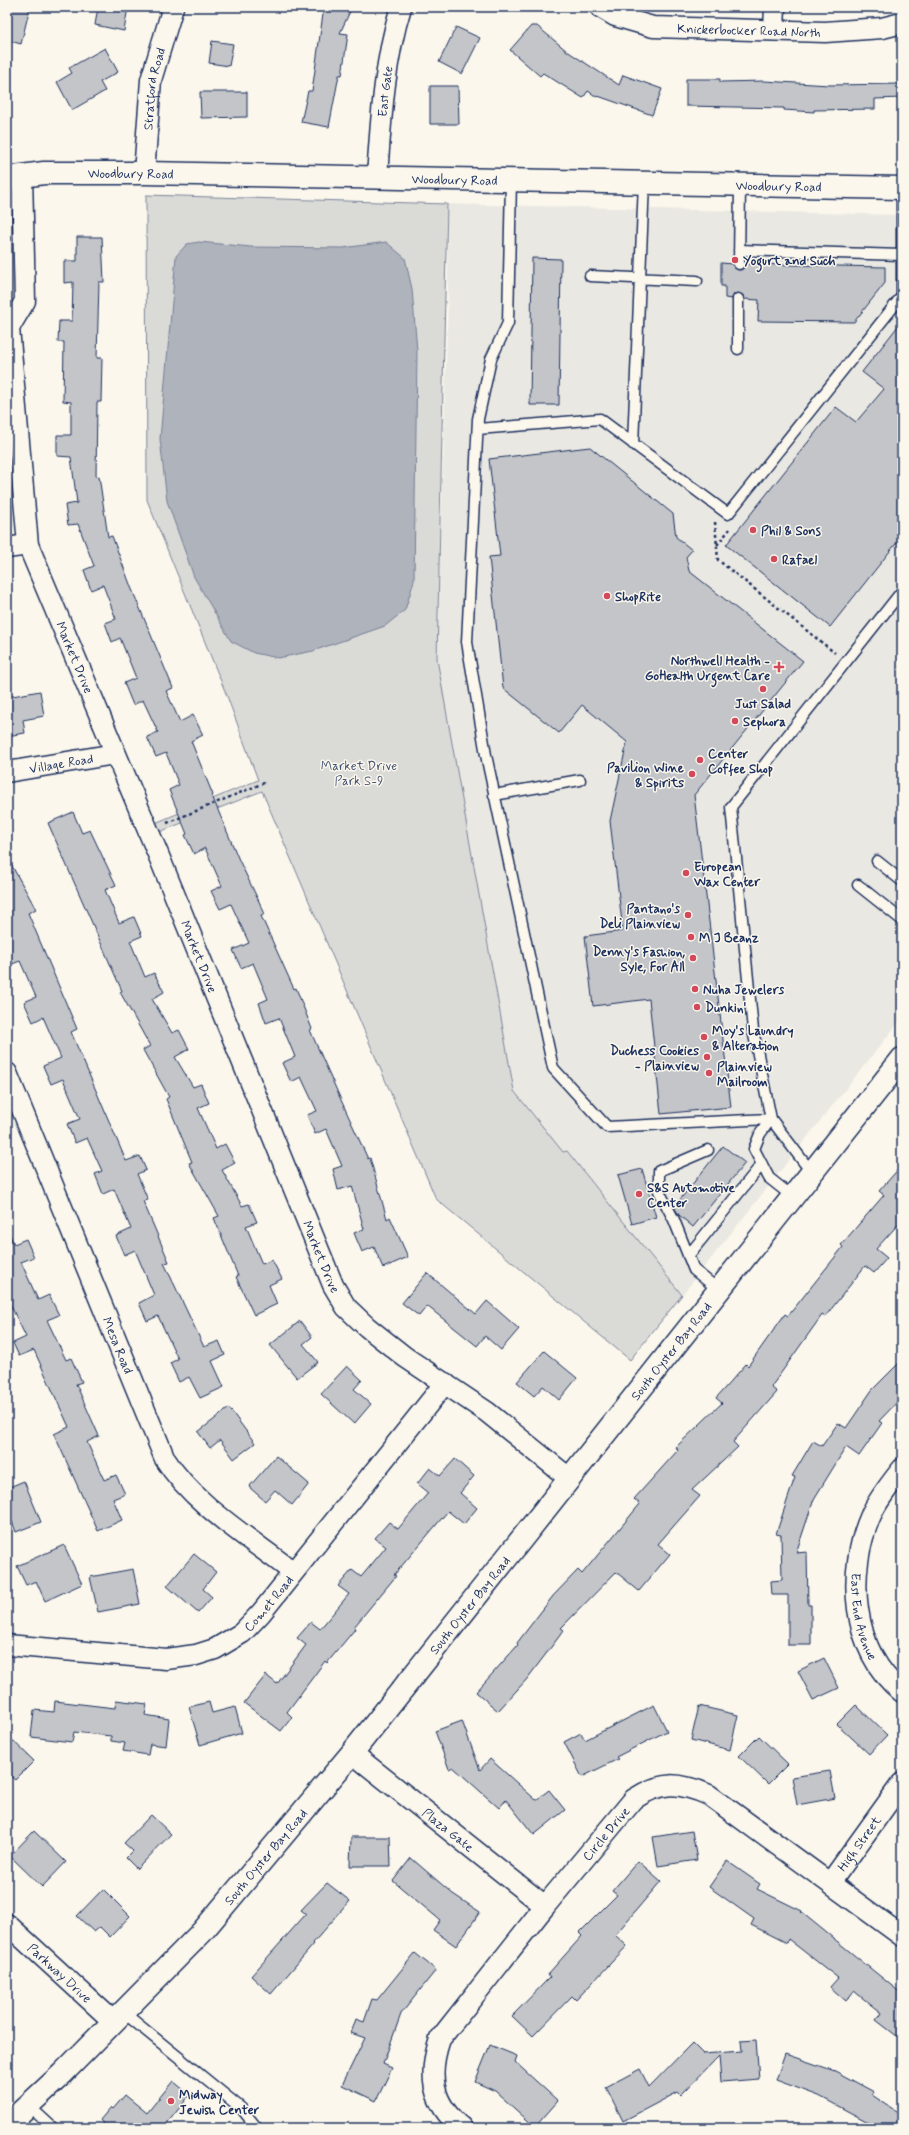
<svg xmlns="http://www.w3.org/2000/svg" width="909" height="2135" font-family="Mynerve,sans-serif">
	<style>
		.built { fill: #eae8e2 }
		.green { fill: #dadad7; stroke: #7a849a }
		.water { fill: #afb3bb; stroke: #747e96 }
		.building { fill: #c3c5c9; stroke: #1b2f5e }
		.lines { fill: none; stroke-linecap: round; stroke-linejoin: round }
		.service-casing { stroke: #1b2f5e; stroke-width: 13 }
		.minor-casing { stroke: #1b2f5e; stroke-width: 23 }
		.secondary-casing { stroke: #1b2f5e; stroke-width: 25 }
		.path { stroke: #1b2f5e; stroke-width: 2.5; stroke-dasharray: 3 3; stroke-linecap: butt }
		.service { stroke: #fbf7ec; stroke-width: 10 }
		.minor { stroke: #fbf7ec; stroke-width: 20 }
		.secondary { stroke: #fbf7ec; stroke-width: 22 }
		.poi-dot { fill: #d1495b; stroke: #fbf7ec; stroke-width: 1.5 }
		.labels { text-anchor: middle; stroke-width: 3; stroke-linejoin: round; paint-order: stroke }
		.street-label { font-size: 13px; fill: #1b2f5e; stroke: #fbf7ec }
		.poi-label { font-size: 13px; font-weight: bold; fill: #1b2f5e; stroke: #fbf7ec; text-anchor: start }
		.park-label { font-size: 13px; fill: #415176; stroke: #fbf7ec }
	</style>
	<rect width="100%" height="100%" fill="#fbf7ec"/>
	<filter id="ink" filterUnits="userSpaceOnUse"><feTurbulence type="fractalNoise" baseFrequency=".025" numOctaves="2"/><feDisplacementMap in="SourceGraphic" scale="8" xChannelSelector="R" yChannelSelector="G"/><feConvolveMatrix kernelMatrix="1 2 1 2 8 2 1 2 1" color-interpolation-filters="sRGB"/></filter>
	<g filter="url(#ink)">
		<!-- built -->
		<path class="built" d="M 447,204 L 902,215 L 902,1018 L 682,1295 L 567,1151 L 563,1152 L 514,1091 L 437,659 L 448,298 Z"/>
		<!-- green -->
		<path class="green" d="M 146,195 L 447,204 L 437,659 L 514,1091 L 563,1152 L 567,1151 L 682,1295 L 630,1360 L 436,1199 L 262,791 L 152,835 L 148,826 L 258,780 L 227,696 L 147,500 Z"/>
		<!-- water -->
		<path class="water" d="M 199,242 L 251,247 L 343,248 L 386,242 L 405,258 L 412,289 L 417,351 L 414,581 L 405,610 L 385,626 L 313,651 L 278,658 L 254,653 L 231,641 L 194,577 L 167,501 L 160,439 L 176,256 L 187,244 Z"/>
		<!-- building -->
		<path class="building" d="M 7,7 L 30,7 L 21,44 L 7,40 Z
			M 98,7 L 128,7 L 124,31 L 95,25 Z
			M 324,7 L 352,7 L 340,33 L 348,34 L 342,75 L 339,75 L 329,127 L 301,122 L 308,91 L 312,91 Z
			M 531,26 L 537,26 L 567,51 L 619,85 L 623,75 L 662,89 L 652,115 L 598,96 L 597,97 L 588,91 L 583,98 L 543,73 L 540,76 L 510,50 Z
			M 456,27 L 480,38 L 462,74 L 439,62 Z
			M 212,41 L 233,44 L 229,66 L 209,63 Z
			M 105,48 L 118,72 L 100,82 L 105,91 L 72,110 L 57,82 L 72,73 L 69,68 Z
			M 686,79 L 720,79 L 720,82 L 764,81 L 829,85 L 902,84 L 902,98 L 875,99 L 875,109 L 814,110 L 814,112 L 784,110 L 784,108 L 686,106 Z
			M 430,86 L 458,86 L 459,124 L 430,124 Z
			M 200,92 L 247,92 L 247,117 L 201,118 Z
			M 77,237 L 102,237 L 104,282 L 99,282 L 97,358 L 102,358 L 101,402 L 97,402 L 96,477 L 99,476 L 108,537 L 112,536 L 131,587 L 173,688 L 166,691 L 180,722 L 193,715 L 203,735 L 191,741 L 213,795 L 212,796 L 239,860 L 265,914 L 261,916 L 294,989 L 296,988 L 312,1029 L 310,1030 L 341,1100 L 368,1159 L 370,1158 L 387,1219 L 390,1217 L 408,1257 L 383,1268 L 374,1247 L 362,1252 L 354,1233 L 364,1229 L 352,1186 L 338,1190 L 333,1169 L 342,1166 L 326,1129 L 315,1134 L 307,1115 L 317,1111 L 301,1077 L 291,1082 L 282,1063 L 295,1057 L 279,1018 L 266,1023 L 259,1003 L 268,999 L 253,963 L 241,968 L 233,950 L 249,943 L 231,904 L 220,909 L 211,891 L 222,886 L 205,848 L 194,854 L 185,835 L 187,834 L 169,790 L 179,785 L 166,753 L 156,757 L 147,737 L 158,732 L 143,700 L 133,705 L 124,683 L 136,678 L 120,638 L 112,642 L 105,623 L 116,619 L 103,585 L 91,590 L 84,570 L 94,566 L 78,524 L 68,525 L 65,505 L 77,503 L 71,457 L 57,456 L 57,435 L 71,435 L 71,402 L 63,401 L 64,342 L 58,342 L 59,321 L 72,321 L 73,282 L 64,283 L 64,261 L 77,261 Z
			M 532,258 L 561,259 L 559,405 L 530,405 Z
			M 721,263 L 733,264 L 734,267 L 739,270 L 742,269 L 746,264 L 885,267 L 885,283 L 854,322 L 758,321 L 759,300 L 744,299 L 743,295 L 738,293 L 734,294 L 732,299 L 725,298 L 725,286 L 721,286 Z
			M 902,321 L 902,536 L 830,627 L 726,545 L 836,407 L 856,422 L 884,389 L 862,372 Z
			M 590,447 L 673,514 L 676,537 L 692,550 L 686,557 L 689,571 L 803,661 L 694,795 L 731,1107 L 661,1114 L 649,999 L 593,1006 L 585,936 L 623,931 L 610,821 L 627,742 L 582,705 L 559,733 L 503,688 L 489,557 L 500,556 L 489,459 Z
			M 40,691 L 44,716 L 23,720 L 25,733 L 7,736 L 7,697 Z
			M 73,812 L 82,833 L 90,830 L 116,885 L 105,890 L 119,923 L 134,917 L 142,936 L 130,941 L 145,977 L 154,973 L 164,992 L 152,999 L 172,1033 L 179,1030 L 189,1049 L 175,1057 L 193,1087 L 201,1084 L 209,1103 L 198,1108 L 216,1149 L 225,1144 L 235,1163 L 222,1170 L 242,1206 L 249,1204 L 257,1222 L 246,1226 L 262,1264 L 272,1260 L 282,1279 L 269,1285 L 277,1304 L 254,1315 L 236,1277 L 238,1276 L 214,1218 L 219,1216 L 189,1163 L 192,1162 L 166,1099 L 169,1097 L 143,1050 L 150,1046 L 120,992 L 122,991 L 48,823 Z
			M 7,857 L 36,909 L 28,913 L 77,1029 L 71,1032 L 126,1161 L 140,1156 L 146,1170 L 137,1174 L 148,1200 L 143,1201 L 169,1262 L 164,1263 L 204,1347 L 219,1341 L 225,1355 L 212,1361 L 224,1387 L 200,1398 L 189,1377 L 179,1382 L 170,1363 L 178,1359 L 158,1316 L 147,1321 L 139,1303 L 154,1295 L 135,1250 L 124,1255 L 116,1236 L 131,1229 L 114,1189 L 103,1194 L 95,1174 L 102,1171 L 87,1138 L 75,1143 L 67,1124 L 80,1119 L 63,1079 L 51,1084 L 43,1066 L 61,1058 L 43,1017 L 33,1022 L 24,1002 L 36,997 L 20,961 L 7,966 Z
			M 723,1146 L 745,1163 L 693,1227 L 679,1215 L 674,1207 Z
			M 902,1165 L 902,1220 L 876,1249 L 887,1258 L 874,1273 L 865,1266 L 825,1317 L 822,1315 L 771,1387 L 777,1392 L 733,1442 L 738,1447 L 692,1490 L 700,1496 L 658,1544 L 670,1554 L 639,1591 L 616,1572 L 561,1628 L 564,1630 L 527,1679 L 498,1711 L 476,1692 L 518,1645 L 517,1643 L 553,1596 L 578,1570 L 582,1574 L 640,1504 L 634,1499 L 678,1450 L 676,1447 L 722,1403 L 716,1398 L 746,1364 L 748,1366 L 785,1314 L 788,1316 L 843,1247 L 841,1245 L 884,1195 L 879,1191 Z
			M 642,1169 L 656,1217 L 632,1224 L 618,1175 Z
			M 7,1229 L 14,1244 L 26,1239 L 34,1257 L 21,1262 L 38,1300 L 49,1295 L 59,1315 L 47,1320 L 66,1360 L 71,1358 L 82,1382 L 76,1384 L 99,1436 L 87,1442 L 104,1480 L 116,1475 L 125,1494 L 113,1499 L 122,1520 L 98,1531 L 54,1434 L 69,1427 L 34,1350 L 19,1356 L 13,1343 L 26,1337 L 7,1298 Z
			M 427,1273 L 476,1314 L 487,1301 L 519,1329 L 501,1350 L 485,1336 L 477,1346 L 427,1306 L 419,1316 L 402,1303 Z
			M 300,1321 L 312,1337 L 303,1344 L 318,1362 L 297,1378 L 270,1345 Z
			M 544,1351 L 577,1378 L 559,1400 L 543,1386 L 534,1396 L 517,1382 Z
			M 902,1360 L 902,1397 L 879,1421 L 882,1423 L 859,1456 L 846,1447 L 814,1499 L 796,1553 L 807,1552 L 808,1605 L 811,1605 L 811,1645 L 788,1645 L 788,1595 L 772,1595 L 771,1581 L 782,1580 L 781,1535 L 776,1534 L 795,1477 L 792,1476 L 813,1441 L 822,1446 L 838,1423 L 846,1428 L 872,1390 Z
			M 347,1366 L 362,1380 L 354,1389 L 371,1404 L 354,1424 L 321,1394 Z
			M 229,1408 L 255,1443 L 234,1459 L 220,1440 L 210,1448 L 198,1432 Z
			M 276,1456 L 309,1484 L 292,1505 L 275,1490 L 265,1501 L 249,1487 Z
			M 455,1459 L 474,1476 L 460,1493 L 477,1508 L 464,1524 L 448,1511 L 394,1575 L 396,1576 L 354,1627 L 355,1629 L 327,1663 L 325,1661 L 287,1712 L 292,1717 L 281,1731 L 244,1703 L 266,1675 L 277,1684 L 306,1645 L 297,1638 L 311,1622 L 320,1629 L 349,1594 L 338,1586 L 352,1570 L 361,1577 L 386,1547 L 375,1538 L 389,1522 L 398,1529 L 428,1493 L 417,1484 L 430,1468 L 440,1476 Z
			M 24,1481 L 41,1522 L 16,1532 L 7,1508 L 7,1488 Z
			M 64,1545 L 82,1584 L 45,1601 L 36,1581 L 26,1585 L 17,1566 Z
			M 194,1554 L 216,1572 L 203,1589 L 212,1597 L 198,1613 L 167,1586 Z
			M 133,1569 L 140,1604 L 98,1612 L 90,1577 Z
			M 824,1658 L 839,1688 L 813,1700 L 798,1671 Z
			M 116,1700 L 147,1704 L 145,1715 L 169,1719 L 166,1746 L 150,1744 L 148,1755 L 123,1751 L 125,1743 L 111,1741 L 111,1736 L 74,1732 L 72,1742 L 31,1737 L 34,1710 L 54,1712 L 55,1701 L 115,1708 Z
			M 209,1702 L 212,1713 L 235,1707 L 242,1733 L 200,1745 L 189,1707 Z
			M 654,1705 L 667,1731 L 616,1757 L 618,1759 L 582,1777 L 564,1742 L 581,1733 L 585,1740 Z
			M 856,1705 L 887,1735 L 869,1754 L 837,1724 Z
			M 699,1706 L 738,1715 L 730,1750 L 691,1740 Z
			M 462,1721 L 480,1770 L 490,1759 L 536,1800 L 549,1790 L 565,1810 L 534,1835 L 506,1800 L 499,1808 L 453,1767 L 449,1769 L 435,1731 Z
			M 7,1735 L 34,1761 L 15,1780 L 7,1773 Z
			M 759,1736 L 788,1764 L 768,1784 L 739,1756 Z
			M 830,1771 L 835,1798 L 797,1805 L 792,1777 Z
			M 151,1815 L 171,1834 L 137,1869 L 126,1858 L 133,1851 L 124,1843 Z
			M 34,1831 L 66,1862 L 42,1887 L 10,1856 Z
			M 692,1831 L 697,1860 L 658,1866 L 653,1837 Z
			M 351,1837 L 390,1837 L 391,1866 L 350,1866 Z
			M 411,1858 L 453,1894 L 480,1912 L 456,1946 L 433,1930 L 440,1920 L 393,1881 Z
			M 638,1861 L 661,1881 L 615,1935 L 627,1946 L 576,2000 L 572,1996 L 533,2036 L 512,2016 L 550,1977 L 548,1974 L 582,1936 L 579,1933 L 617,1895 L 612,1891 Z
			M 727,1861 L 760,1884 L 757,1889 L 802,1911 L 801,1912 L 902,1994 L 902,2040 L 876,2020 L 881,2013 L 854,1991 L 846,2001 L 830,1987 L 838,1978 L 788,1939 L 787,1943 L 751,1925 L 754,1919 L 709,1887 Z
			M 327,1883 L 350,1901 L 313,1943 L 314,1944 L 271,1994 L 251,1976 L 306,1914 L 301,1910 Z
			M 103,1889 L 130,1916 L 110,1937 L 100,1927 L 94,1932 L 77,1916 Z
			M 415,1953 L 436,1970 L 401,2014 L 383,2064 L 392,2068 L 376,2101 L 342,2085 L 365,2038 L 351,2033 L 356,2019 L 364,2022 L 372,1999 L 377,2000 Z
			M 756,2040 L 759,2079 L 721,2082 L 719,2056 L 681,2095 L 678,2092 L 623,2121 L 606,2087 L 640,2069 L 649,2087 L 692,2043 L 703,2054 L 742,2051 L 741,2041 Z
			M 490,2045 L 517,2056 L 515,2062 L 558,2101 L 535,2127 L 495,2091 L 475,2082 Z
			M 785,2054 L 835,2071 L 874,2092 L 872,2095 L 902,2115 L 902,2128 L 866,2128 L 870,2123 L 819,2096 L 776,2080 Z
			M 173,2081 L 190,2095 L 164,2127 L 165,2128 L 107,2128 L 100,2120 L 111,2107 L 113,2109 L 125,2095 L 147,2113 Z"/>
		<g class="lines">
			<!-- service casing -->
			<g class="service-casing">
				<path id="service" d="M 511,180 L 508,323 L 491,359 L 478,419 L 467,642 L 486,755 L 553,1068 L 607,1127 L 771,1119
					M 739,250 L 901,255
					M 739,264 L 740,185
					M 590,276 L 697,281
					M 902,296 L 902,188
					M 738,349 L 738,299
					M 478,429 L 600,419 L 728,514 L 902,296
					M 633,444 L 644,183
					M 494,795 L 580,780
					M 877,861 L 902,881
					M 858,885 L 902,920
					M 771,1119 L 760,1134 L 754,1149 L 769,1178 L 793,1197
					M 708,1150 L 659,1171 L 659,1191 L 674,1220 L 694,1270 L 719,1290
					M 812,1173 L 771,1119 L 753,1030 L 731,807 L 902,591
					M 688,1256 L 762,1164
					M 123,2012 L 241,2108 L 257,2128
					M 28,2105 L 53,2128"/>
			</g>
			<!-- minor casing -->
			<g class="minor-casing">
				<g id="minor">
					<path id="s1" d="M 600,7 L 615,16 L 653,27 L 825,32 L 882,28 L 902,23"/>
					<path d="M 774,30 L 775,7"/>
					<path id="s2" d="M 144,173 L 151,80 L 173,7"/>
					<path id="s3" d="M 377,177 C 381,120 384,62 401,7"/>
					<path id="s4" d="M 7,324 L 9,328 L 28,545 L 158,854 L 333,1285 L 346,1307 L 367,1327 L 405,1357 L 487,1412 L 570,1479"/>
					<path d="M 7,329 L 9,328 L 25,301 L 22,176"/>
					<path d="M 7,548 L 28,545"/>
					<path id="s5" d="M 7,772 L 115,754"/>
					<path id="s6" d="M 7,1073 L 165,1459 C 193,1504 251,1539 293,1572"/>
					<path id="s7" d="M 902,1469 C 891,1483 878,1499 871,1515 C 846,1571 851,1651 902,1692"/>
					<path id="s8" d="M 7,1645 L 166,1659 L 196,1655 L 215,1649 L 242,1633 L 261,1613 L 445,1383"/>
					<path id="s9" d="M 352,1753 L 545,1906"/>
					<path id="s10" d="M 830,1883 L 902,1783"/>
					<path id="s11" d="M 7,1924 L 114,2022"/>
					<path id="s12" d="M 462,2128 C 431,2103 428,2074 440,2039 L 545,1906 L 634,1799 C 661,1781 679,1782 709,1795 L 902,1936"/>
				</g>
			</g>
			<!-- secondary casing -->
			<g class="secondary-casing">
				<g id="secondary">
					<path id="s13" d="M 7,178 L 44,173 L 144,173 L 902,188"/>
					<path id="s14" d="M 7,2125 L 62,2074 L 202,1932 L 352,1753 L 902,1059"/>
				</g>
			</g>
			<!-- path -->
			<path class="path" d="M 715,522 L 718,560 L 835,653
				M 717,545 L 730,529
				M 167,823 L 266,782"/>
			<!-- service -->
			<use href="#service" class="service"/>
			<!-- minor -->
			<use href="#minor" class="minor"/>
			<!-- secondary -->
			<use href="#secondary" class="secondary"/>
		</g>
	</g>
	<!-- markers -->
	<g class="poi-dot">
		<circle cx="735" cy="260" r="4"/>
		<circle cx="753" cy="530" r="4"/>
		<circle cx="774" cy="559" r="4"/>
		<circle cx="607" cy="596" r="4"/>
		<path d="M777 661h4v4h4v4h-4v4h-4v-4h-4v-4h4z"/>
		<circle cx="763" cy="689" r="4"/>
		<circle cx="735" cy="721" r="4"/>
		<circle cx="700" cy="760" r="4"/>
		<circle cx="692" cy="774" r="4"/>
		<circle cx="686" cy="873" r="4"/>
		<circle cx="688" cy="915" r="4"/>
		<circle cx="691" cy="937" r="4"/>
		<circle cx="693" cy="958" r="4"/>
		<circle cx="695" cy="989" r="4"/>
		<circle cx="697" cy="1007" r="4"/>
		<circle cx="704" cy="1037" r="4"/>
		<circle cx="707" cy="1057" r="4"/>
		<circle cx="709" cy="1073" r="4"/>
		<circle cx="639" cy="1194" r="4"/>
		<circle cx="171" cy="2101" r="4"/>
	</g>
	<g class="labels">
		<!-- street labels -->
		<g class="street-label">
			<text dy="5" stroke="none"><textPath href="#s1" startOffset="153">Knickerbocker Road North</textPath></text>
			<text dy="5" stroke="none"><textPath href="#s2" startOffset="85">Stratford Road</textPath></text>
			<text dy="5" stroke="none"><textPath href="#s3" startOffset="86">East Gate</textPath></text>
			<text dy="5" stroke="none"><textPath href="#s13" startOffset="124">Woodbury Road</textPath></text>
			<text dy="5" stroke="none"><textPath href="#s13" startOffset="448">Woodbury Road</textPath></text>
			<text dy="5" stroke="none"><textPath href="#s13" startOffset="772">Woodbury Road</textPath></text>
			<text dy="5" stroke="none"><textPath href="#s4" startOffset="344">Market Drive</textPath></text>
			<text dy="5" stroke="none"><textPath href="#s5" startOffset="55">Village Road</textPath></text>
			<text dy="5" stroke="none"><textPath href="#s4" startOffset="668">Market Drive</textPath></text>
			<text dy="5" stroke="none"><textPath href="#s4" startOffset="992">Market Drive</textPath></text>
			<text dy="5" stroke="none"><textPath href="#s6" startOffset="294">Mesa Road</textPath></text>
			<text dy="5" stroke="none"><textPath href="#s14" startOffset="1021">South Oyster Bay Road</textPath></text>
			<text dy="5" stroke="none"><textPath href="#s8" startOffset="281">Comet Road</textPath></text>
			<text dy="5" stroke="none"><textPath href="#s14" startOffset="697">South Oyster Bay Road</textPath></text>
			<text dy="5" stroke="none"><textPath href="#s7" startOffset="160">East End Avenue</textPath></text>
			<text dy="5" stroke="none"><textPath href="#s9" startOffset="123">Plaza Gate</textPath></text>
			<text dy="5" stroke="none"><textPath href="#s12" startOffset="363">Circle Drive</textPath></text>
			<text dy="5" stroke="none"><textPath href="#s10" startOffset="49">High Street</textPath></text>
			<text dy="5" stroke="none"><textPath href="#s14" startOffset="373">South Oyster Bay Road</textPath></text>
			<text dy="5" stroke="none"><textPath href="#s11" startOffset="72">Parkway Drive</textPath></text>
		</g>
		<!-- poi labels -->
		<g class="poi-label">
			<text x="743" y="265">Yogurt and Such</text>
			<text x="761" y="535">Phil &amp; Sons</text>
			<text x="782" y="564">Rafael</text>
			<text x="615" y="601">ShopRite</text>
			<text x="770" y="665" text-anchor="end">Northwell Health -<tspan x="770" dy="15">GoHealth Urgent Care</tspan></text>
			<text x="763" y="708" text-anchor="middle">Just Salad</text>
			<text x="743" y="726">Sephora</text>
			<text x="708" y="758">Center<tspan x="708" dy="15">Coffee Shop</tspan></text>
			<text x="684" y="772" text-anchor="end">Pavilion Wine<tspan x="684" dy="15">&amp; Spirits</tspan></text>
			<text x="694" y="871">European<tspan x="694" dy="15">Wax Center</tspan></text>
			<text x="680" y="913" text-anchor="end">Pantano's<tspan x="680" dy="15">Deli Plainview</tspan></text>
			<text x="699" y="942">M J Beanz</text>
			<text x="685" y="956" text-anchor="end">Denny's Fashion,<tspan x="685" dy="15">Syle, For All</tspan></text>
			<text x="703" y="994">Nuha Jewelers</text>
			<text x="705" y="1012">Dunkin'</text>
			<text x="712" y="1035">Moy's Laundry<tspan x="712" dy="15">&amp; Alteration</tspan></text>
			<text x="699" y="1055" text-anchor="end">Duchess Cookies<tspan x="699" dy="15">- Plainview</tspan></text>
			<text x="717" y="1071">Plainview<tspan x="717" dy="15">Mailroom</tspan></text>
			<text x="647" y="1192">S&amp;S Automotive<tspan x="647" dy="15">Center</tspan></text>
			<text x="179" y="2099">Midway<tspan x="179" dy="15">Jewish Center</tspan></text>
		</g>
		<!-- park labels -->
		<g class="park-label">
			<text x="359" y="770">Market Drive<tspan x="359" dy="15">Park S-9</tspan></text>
		</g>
	</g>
	<!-- margin -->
	<rect width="909" height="2135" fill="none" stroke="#fbf7ec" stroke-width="24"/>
	<rect x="12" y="12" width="885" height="2111" fill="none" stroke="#1b2f5e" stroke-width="1.5" filter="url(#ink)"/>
</svg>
